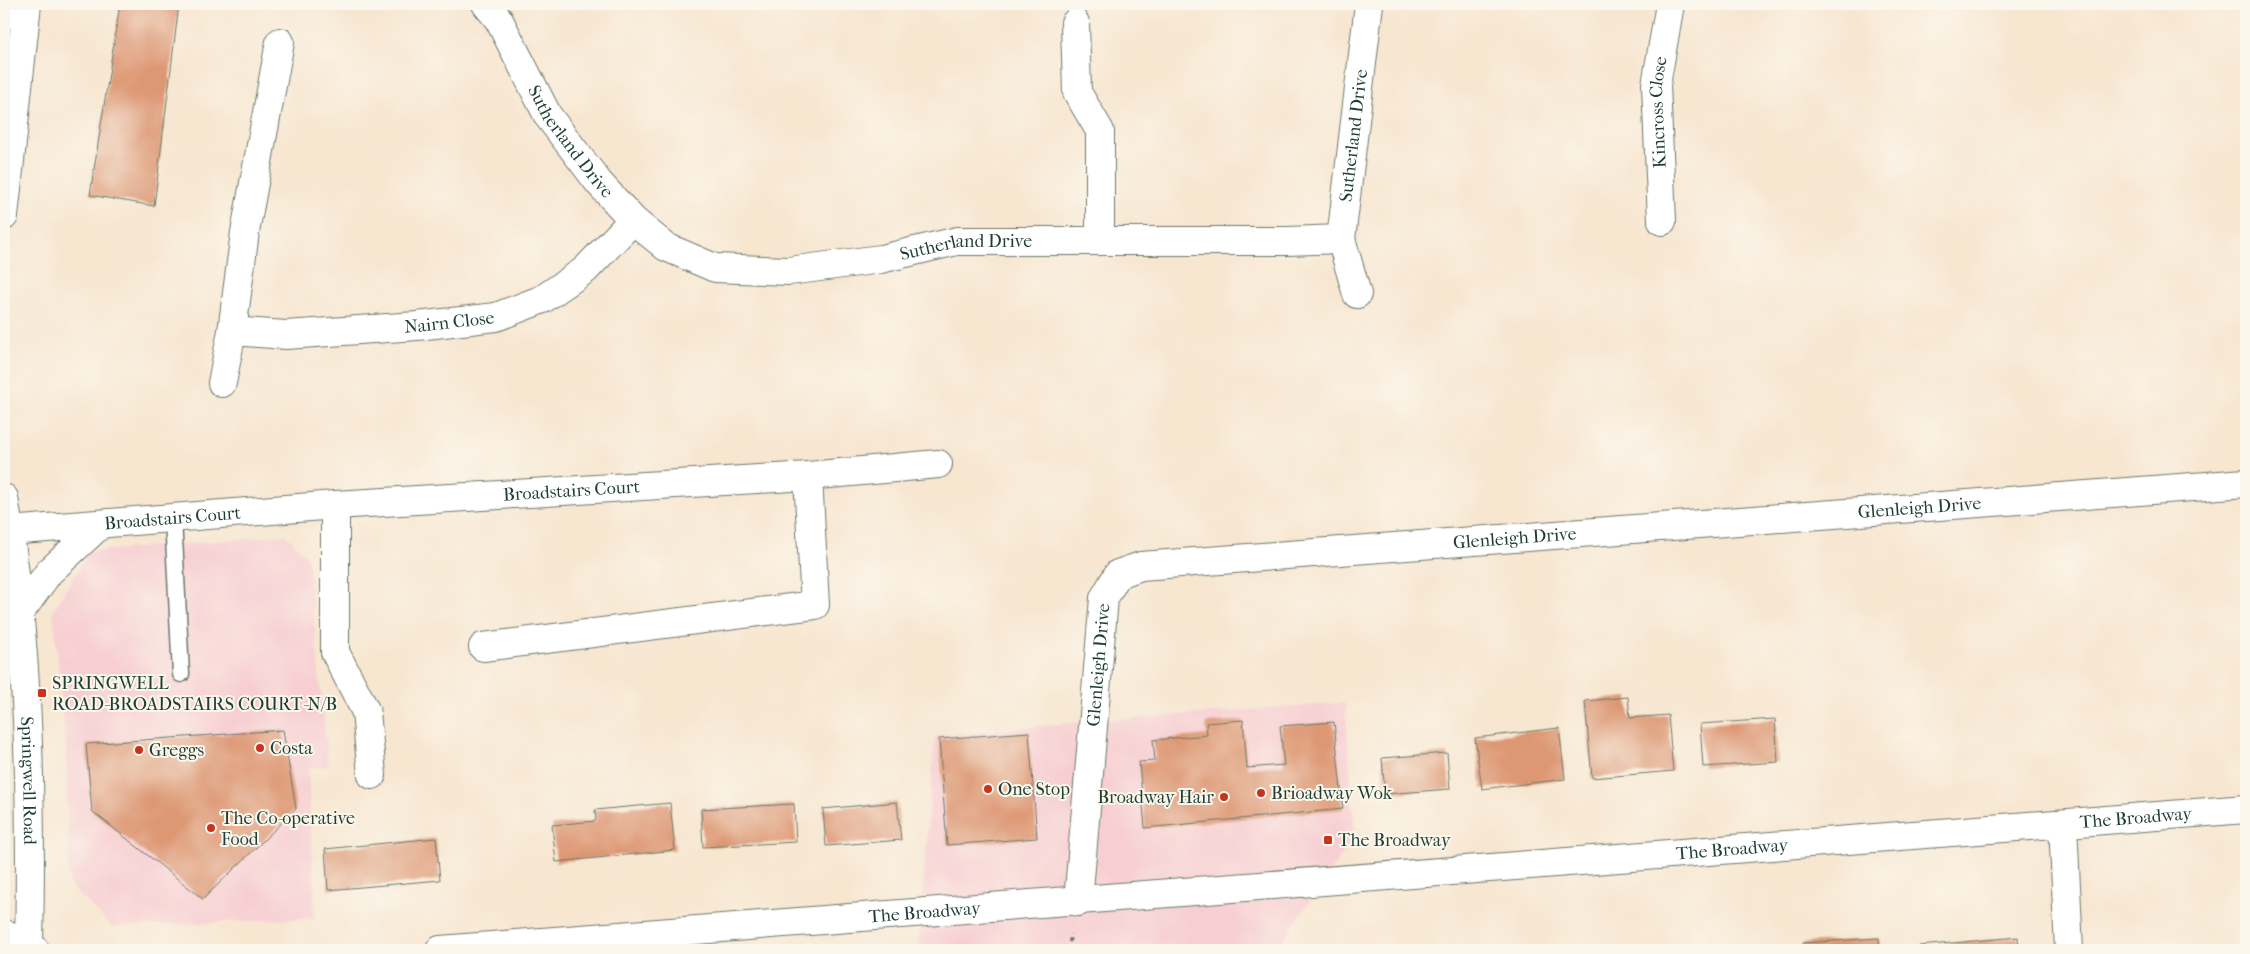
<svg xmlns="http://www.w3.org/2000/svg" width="2250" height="954" font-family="'IM FELL French Canon',serif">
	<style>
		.built { fill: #f7cfd2 }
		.building { fill: #dd9773 }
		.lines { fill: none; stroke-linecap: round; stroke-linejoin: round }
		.service-casing { stroke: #6b786b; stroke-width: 19 }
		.minor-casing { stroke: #6b786b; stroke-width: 30 }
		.secondary-casing { stroke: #6b786b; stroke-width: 30 }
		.primary-casing { stroke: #6b786b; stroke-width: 30 }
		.path { stroke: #6b786b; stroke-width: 3; stroke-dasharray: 4 4; stroke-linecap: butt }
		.service { stroke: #fff; stroke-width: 16 }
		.minor { stroke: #fff; stroke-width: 28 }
		.secondary { stroke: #fff; stroke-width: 28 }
		.primary { stroke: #fff; stroke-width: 28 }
		.poi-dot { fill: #c8321e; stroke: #fbf7ec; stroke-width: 2 }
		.labels { text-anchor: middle; stroke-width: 4; stroke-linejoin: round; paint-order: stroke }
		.street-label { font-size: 18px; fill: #1f3d34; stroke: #fbf7ec }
		.poi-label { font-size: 18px; fill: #1f3d34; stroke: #fbf7ec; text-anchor: start }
	</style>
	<rect width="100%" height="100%" fill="#fbf7ec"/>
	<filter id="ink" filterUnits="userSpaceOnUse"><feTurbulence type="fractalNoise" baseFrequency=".02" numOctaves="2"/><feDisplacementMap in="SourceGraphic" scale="10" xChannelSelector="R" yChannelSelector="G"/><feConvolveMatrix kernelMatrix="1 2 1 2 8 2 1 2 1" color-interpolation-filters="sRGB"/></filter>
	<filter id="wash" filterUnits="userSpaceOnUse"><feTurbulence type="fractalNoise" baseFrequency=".0096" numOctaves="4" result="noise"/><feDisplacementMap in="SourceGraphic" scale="20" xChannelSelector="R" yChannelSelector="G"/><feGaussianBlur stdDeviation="1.12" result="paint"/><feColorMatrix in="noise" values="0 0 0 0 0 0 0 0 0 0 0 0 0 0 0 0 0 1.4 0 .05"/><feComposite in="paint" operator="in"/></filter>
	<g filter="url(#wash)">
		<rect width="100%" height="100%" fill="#f7e6d0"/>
		<!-- built -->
		<path class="built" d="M 286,535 L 308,558 L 328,766 L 308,768 L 315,918 L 112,927 L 69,884 L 66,745 L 53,611 L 89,552 Z
			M 1345,703 L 1355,835 L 1283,940 L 1284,950 L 918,950 L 935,736 L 1070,723 Z"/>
		<g id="blocks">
			<!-- building -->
			<path class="building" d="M 120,4 L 179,4 L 154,206 L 90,195 Z
				M 1628,697 L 1630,718 L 1668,715 L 1673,771 L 1592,778 L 1585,701 Z
				M 1775,719 L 1778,762 L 1703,767 L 1700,724 Z
				M 1243,720 L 1247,768 L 1284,765 L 1280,726 L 1334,722 L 1343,809 L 1145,828 L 1139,762 L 1155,761 L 1153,740 L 1207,735 L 1206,723 Z
				M 1559,728 L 1565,779 L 1482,789 L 1475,738 Z
				M 283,730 L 296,809 L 203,899 L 92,811 L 86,744 Z
				M 1029,732 L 1037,838 L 947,845 L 939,739 Z
				M 1447,753 L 1450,789 L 1385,794 L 1382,758 Z
				M 897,802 L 901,840 L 826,846 L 823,809 Z
				M 670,803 L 675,850 L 556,862 L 552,825 L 596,821 L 595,810 Z
				M 794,804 L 796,842 L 703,847 L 701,809 Z
				M 436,838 L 440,880 L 328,890 L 325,849 Z
				M 2018,937 L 2019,950 L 1920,950 L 1919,946 Z
				M 1879,938 L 1880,950 L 1803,950 L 1803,943 Z"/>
		</g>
	</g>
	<g filter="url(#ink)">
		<use href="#blocks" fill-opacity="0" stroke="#6b786b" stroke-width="1"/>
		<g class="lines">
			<!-- service casing -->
			<g class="service-casing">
				<path id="service" d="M 173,518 L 181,674"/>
			</g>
			<!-- minor casing -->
			<g class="minor-casing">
				<g id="minor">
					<path id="s1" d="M 486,4 L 499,20 L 548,116 L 599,183 L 633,220 L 666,247 L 715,268 L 789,271 L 881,259 L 957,241 L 1287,241 L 1341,239 L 1369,4"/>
					<path d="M 1075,23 L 1077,92 L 1100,131 L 1100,240"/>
					<path id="s2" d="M 280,42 L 245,232 L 232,331 L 286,335 L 417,326 L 496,317 L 543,299 L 585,270 L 633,220"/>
					<path id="s3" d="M 1662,221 L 1656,85 L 1670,4"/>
					<path d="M 1341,239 L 1357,294"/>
					<path d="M 222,383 L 232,331"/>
					<path d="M 335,505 L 335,652 L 366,712 L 372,775"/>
					<path id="s4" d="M 9,531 L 335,505 L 808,476 L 938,464"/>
					<path d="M 483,647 L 815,605 L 808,476"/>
					<path d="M 2063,824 L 2069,950"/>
					<path id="s5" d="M 1078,902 L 1104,598 L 1118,574 L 1141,566 L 2246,483"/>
				</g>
			</g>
			<!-- secondary casing -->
			<g class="secondary-casing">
				<g id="secondary">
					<path d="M 4,15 L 15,4"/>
					<path d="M 4,216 L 27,4"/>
					<path id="s6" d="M 4,498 C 29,645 32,795 29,945"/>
					<path d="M 18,615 L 49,572 L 101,524"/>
				</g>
			</g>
			<!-- primary casing -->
			<g class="primary-casing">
				<g id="primary">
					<path d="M 4,934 L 21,939 L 35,950"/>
					<path id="s7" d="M 440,950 L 2246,809"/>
				</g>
			</g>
			<!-- path -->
			<path class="path" d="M 1068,950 L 1071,934"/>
			<!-- service -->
			<use href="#service" class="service"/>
			<!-- minor -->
			<use href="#minor" class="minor"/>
			<!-- secondary -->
			<use href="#secondary" class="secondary"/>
			<!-- primary -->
			<use href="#primary" class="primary"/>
		</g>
	</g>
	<!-- markers -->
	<g class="poi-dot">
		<rect x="37" y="688" width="10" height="10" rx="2.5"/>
		<circle cx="260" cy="748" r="5"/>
		<circle cx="139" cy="750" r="5"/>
		<circle cx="988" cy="789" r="5"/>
		<circle cx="1261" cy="793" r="5"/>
		<circle cx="1224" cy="797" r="5"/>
		<circle cx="211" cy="828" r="5"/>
		<rect x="1323" y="835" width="10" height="10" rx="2.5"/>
	</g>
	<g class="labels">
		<!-- street labels -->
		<g class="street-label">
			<text dy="6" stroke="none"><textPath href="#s3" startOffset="109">Kincross Close</textPath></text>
			<text dy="6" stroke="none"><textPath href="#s1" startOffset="1092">Sutherland Drive</textPath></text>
			<text dy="6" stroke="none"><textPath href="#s1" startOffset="162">Sutherland Drive</textPath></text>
			<text dy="6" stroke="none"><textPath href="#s1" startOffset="612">Sutherland Drive</textPath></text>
			<text dy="6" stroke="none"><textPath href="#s2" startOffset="511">Nairn Close</textPath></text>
			<text dy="6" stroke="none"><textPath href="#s4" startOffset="564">Broadstairs Court</textPath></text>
			<text dy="6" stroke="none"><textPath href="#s5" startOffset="1138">Glenleigh Drive</textPath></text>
			<text dy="6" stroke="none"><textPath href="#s4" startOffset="164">Broadstairs Court</textPath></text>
			<text dy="6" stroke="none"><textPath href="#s5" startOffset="732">Glenleigh Drive</textPath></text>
			<text dy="6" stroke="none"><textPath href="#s5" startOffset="238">Glenleigh Drive</textPath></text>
			<text dy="6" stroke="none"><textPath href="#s6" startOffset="284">Springwell Road</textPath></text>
			<text dy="6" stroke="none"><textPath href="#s7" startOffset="1701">The Broadway</textPath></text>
			<text dy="6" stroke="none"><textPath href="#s7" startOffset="1296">The Broadway</textPath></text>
			<text dy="6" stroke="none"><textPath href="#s7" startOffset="486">The Broadway</textPath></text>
		</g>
		<!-- poi labels -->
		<g class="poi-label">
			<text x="52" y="689">SPRINGWELL<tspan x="52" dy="21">ROAD-BROADSTAIRS COURT-N/B</tspan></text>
			<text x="270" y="754">Costa</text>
			<text x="149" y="756">Greggs</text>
			<text x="998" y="795">One Stop</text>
			<text x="1271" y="799">Brioadway Wok</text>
			<text x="1214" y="803" text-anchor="end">Broadway Hair</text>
			<text x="221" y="824">The Co-operative<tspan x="221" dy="21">Food</tspan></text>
			<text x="1338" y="846">The Broadway</text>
		</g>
	</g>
	<!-- margin -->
	<rect width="2250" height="954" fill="none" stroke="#fbf7ec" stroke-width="20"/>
</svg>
